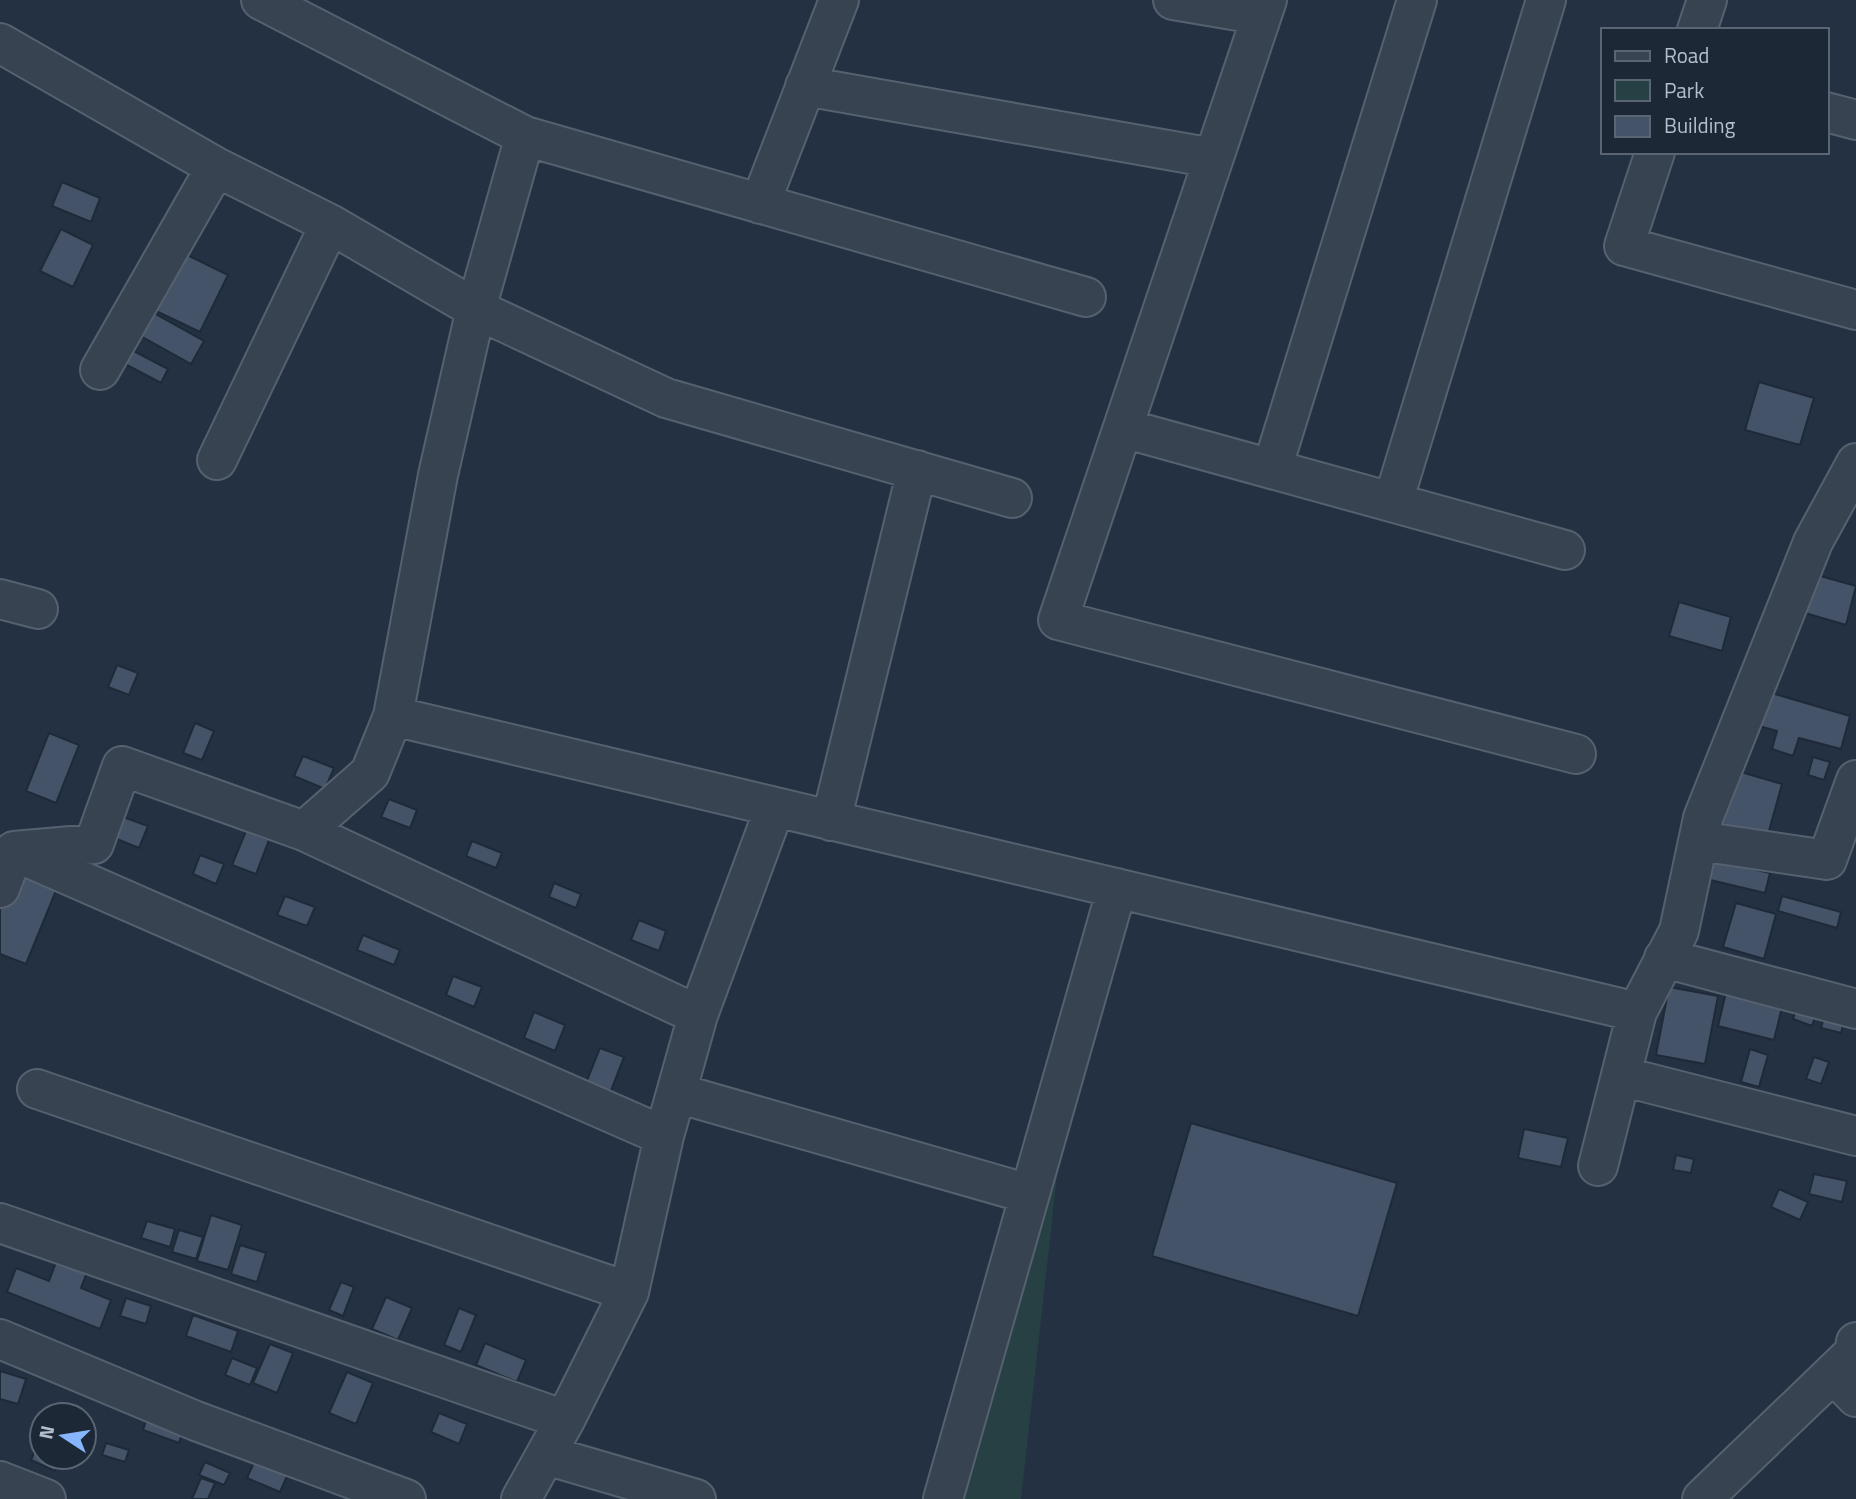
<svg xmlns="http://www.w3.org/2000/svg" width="1856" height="1499" font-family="'Titillium Web',sans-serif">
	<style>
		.green { fill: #264043 }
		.building { fill: #445367; stroke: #1f2a39; stroke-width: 2 }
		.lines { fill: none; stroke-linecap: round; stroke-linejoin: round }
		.minor-casing { stroke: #56616f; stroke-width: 42 }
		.minor { stroke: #384352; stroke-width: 38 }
	</style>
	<rect width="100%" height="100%" fill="#243142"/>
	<!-- green -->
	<path class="green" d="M 1058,1167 L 1021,1499 L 960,1499 Z"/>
	<!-- building -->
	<path class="building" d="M 62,182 L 100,198 L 91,222 L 52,206 Z
		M 61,229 L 93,245 L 73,287 L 40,271 Z
		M 183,253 L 228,275 L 200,332 L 156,311 Z
		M 150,311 L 204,341 L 191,364 L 137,334 Z
		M 130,349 L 168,369 L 161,383 L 123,363 Z
		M 1759,382 L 1814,398 L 1800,445 L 1745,430 Z
		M 1806,572 L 1856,586 L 1846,625 L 1795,610 Z
		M 1679,602 L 1731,617 L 1722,651 L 1669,636 Z
		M 117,665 L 138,673 L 129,695 L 108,687 Z
		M 1758,689 L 1850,716 L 1841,749 L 1799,738 L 1793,756 L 1772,749 L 1777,731 L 1748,723 Z
		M 195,723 L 214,731 L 202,760 L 183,753 Z
		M 49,733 L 79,745 L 56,803 L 26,791 Z
		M 303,756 L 334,768 L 325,789 L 294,776 Z
		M 1813,757 L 1830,762 L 1824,780 L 1808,775 Z
		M 1734,770 L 1782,784 L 1767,838 L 1718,824 Z
		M 389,799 L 417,810 L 410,828 L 381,817 Z
		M 115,814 L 148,826 L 139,848 L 107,835 Z
		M 246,831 L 269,840 L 256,874 L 232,865 Z
		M 472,841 L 502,853 L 496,868 L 466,856 Z
		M 200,855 L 224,864 L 216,884 L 193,874 Z
		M 1710,859 L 1770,873 L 1765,893 L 1706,879 Z
		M 17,864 L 60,881 L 26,964 L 0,954 L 0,908 Z
		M 554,883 L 581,894 L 576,908 L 549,897 Z
		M 285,896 L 315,907 L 307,926 L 277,915 Z
		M 1782,896 L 1841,912 L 1837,928 L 1778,911 Z
		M 1736,903 L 1776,914 L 1764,959 L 1723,947 Z
		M 639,920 L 666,931 L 659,951 L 631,940 Z
		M 363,935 L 400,950 L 394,965 L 357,950 Z
		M 453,976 L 482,987 L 474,1007 L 446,995 Z
		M 1728,984 L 1784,999 L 1774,1040 L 1718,1026 Z
		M 1669,987 L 1718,996 L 1705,1064 L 1656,1055 Z
		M 1800,998 L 1819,1004 L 1812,1026 L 1793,1019 Z
		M 1826,1009 L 1846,1014 L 1841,1033 L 1821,1028 Z
		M 534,1012 L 565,1025 L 555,1051 L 524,1038 Z
		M 600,1048 L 624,1057 L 608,1098 L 584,1088 Z
		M 1750,1049 L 1768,1055 L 1759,1087 L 1741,1082 Z
		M 1814,1057 L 1829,1062 L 1821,1084 L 1806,1079 Z
		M 1191,1123 L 1397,1183 L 1358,1316 L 1152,1256 Z
		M 1524,1129 L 1568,1138 L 1561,1167 L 1518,1158 Z
		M 1676,1155 L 1694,1159 L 1691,1173 L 1673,1170 Z
		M 1814,1174 L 1847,1181 L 1842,1202 L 1809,1194 Z
		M 1779,1189 L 1808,1202 L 1800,1220 L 1771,1207 Z
		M 211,1215 L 242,1225 L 228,1270 L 197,1261 Z
		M 147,1221 L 175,1229 L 170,1247 L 141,1238 Z
		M 179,1230 L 203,1237 L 196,1259 L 172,1252 Z
		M 240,1245 L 266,1253 L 257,1282 L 231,1274 Z
		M 58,1257 L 88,1270 L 81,1288 L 111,1300 L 100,1329 L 7,1292 L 16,1268 L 49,1281 Z
		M 341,1282 L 354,1287 L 343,1316 L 329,1310 Z
		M 386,1297 L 412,1308 L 398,1340 L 372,1329 Z
		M 126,1298 L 151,1306 L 146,1324 L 120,1316 Z
		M 459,1308 L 476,1315 L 461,1352 L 444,1345 Z
		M 193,1315 L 238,1331 L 231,1352 L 186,1336 Z
		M 485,1343 L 526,1360 L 517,1382 L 476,1365 Z
		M 270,1344 L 293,1353 L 277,1393 L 253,1383 Z
		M 232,1358 L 257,1368 L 250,1385 L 225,1375 Z
		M 0,1371 L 26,1379 L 18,1404 L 0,1399 Z
		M 347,1372 L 373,1383 L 356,1424 L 329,1413 Z
		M 150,1409 L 186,1421 L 179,1443 L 143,1430 Z
		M 439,1413 L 467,1424 L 459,1444 L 431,1432 Z
		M 42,1433 L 42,1457 L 61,1457 L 55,1471 L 31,1460 Z
		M 106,1443 L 129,1450 L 125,1462 L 102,1455 Z
		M 255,1460 L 288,1474 L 280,1492 L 247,1478 Z
		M 205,1462 L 230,1473 L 224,1485 L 199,1475 Z
		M 201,1478 L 215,1483 L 208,1499 L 192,1499 Z"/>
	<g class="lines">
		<!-- minor casing -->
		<g class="minor-casing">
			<path id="minor" d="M 261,0 L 525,136 L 1086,297
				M 1173,0 L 1262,15
				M 1267,0 L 1058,620 L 1576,754
				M 1697,30 L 1707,0
				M 0,43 L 216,167 L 330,224 L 476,309 L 666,398 L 1012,498
				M 805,86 L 1213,158
				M 1826,112 L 1856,120
				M 1655,152 L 1624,246 L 1856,310
				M 760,204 L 839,0
				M 100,370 L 216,167
				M 1123,428 L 1565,550
				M 217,460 L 330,224
				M 1272,469 L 1417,0
				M 1393,502 L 1546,0
				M 0,599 L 38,609
				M 393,716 L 1637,1012
				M 831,821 L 917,470
				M 304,831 L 698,1015
				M 1699,841 L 1827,860 L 1856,780
				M 18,853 L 664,1136
				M 0,888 L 14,851 L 94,844 L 122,766 L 304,831 L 370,773 L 393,716 L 438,475 L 476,309 L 525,136
				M 1664,958 L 1856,1009
				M 1621,1076 L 1856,1136
				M 37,1089 L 629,1292
				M 677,1093 L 1029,1194
				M 1598,1166 L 1637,1012 L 1679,931 L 1703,818 L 1813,542 L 1856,463
				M 0,1223 L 565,1420
				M 0,1339 L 196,1421 L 406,1499
				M 1833,1373 L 1856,1397
				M 546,1455 L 696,1499
				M 0,1481 L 46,1499
				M 521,1499 L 565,1420 L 629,1292 L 664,1136 L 698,1015 L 775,807
				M 943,1499 L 1117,888
				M 1702,1499 L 1854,1353 L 1856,1342"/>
		</g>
		<!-- minor -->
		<use href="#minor" class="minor"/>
	</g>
	<!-- legend -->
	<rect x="1601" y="28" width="228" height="126" fill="#1d2837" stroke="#5a6473" stroke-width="2"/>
	<rect x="1615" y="51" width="35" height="10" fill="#384352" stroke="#5a6473" stroke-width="2"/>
	<text x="1664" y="63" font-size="21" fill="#b5becc">Road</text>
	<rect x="1615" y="80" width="35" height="21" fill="#264043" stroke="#5a6473" stroke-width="2"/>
	<text x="1664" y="98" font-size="21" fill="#b5becc">Park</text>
	<rect x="1615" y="116" width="35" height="21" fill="#445367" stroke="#5a6473" stroke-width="2"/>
	<text x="1664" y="133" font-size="21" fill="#b5becc">Building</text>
	<!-- north arrow -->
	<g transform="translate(63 1436) rotate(282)"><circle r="33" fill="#1d2837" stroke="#5a6473" stroke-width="2"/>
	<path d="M0-5L12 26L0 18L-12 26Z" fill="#87b6ff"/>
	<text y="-10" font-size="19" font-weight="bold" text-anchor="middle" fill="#b5becc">N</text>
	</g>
</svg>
